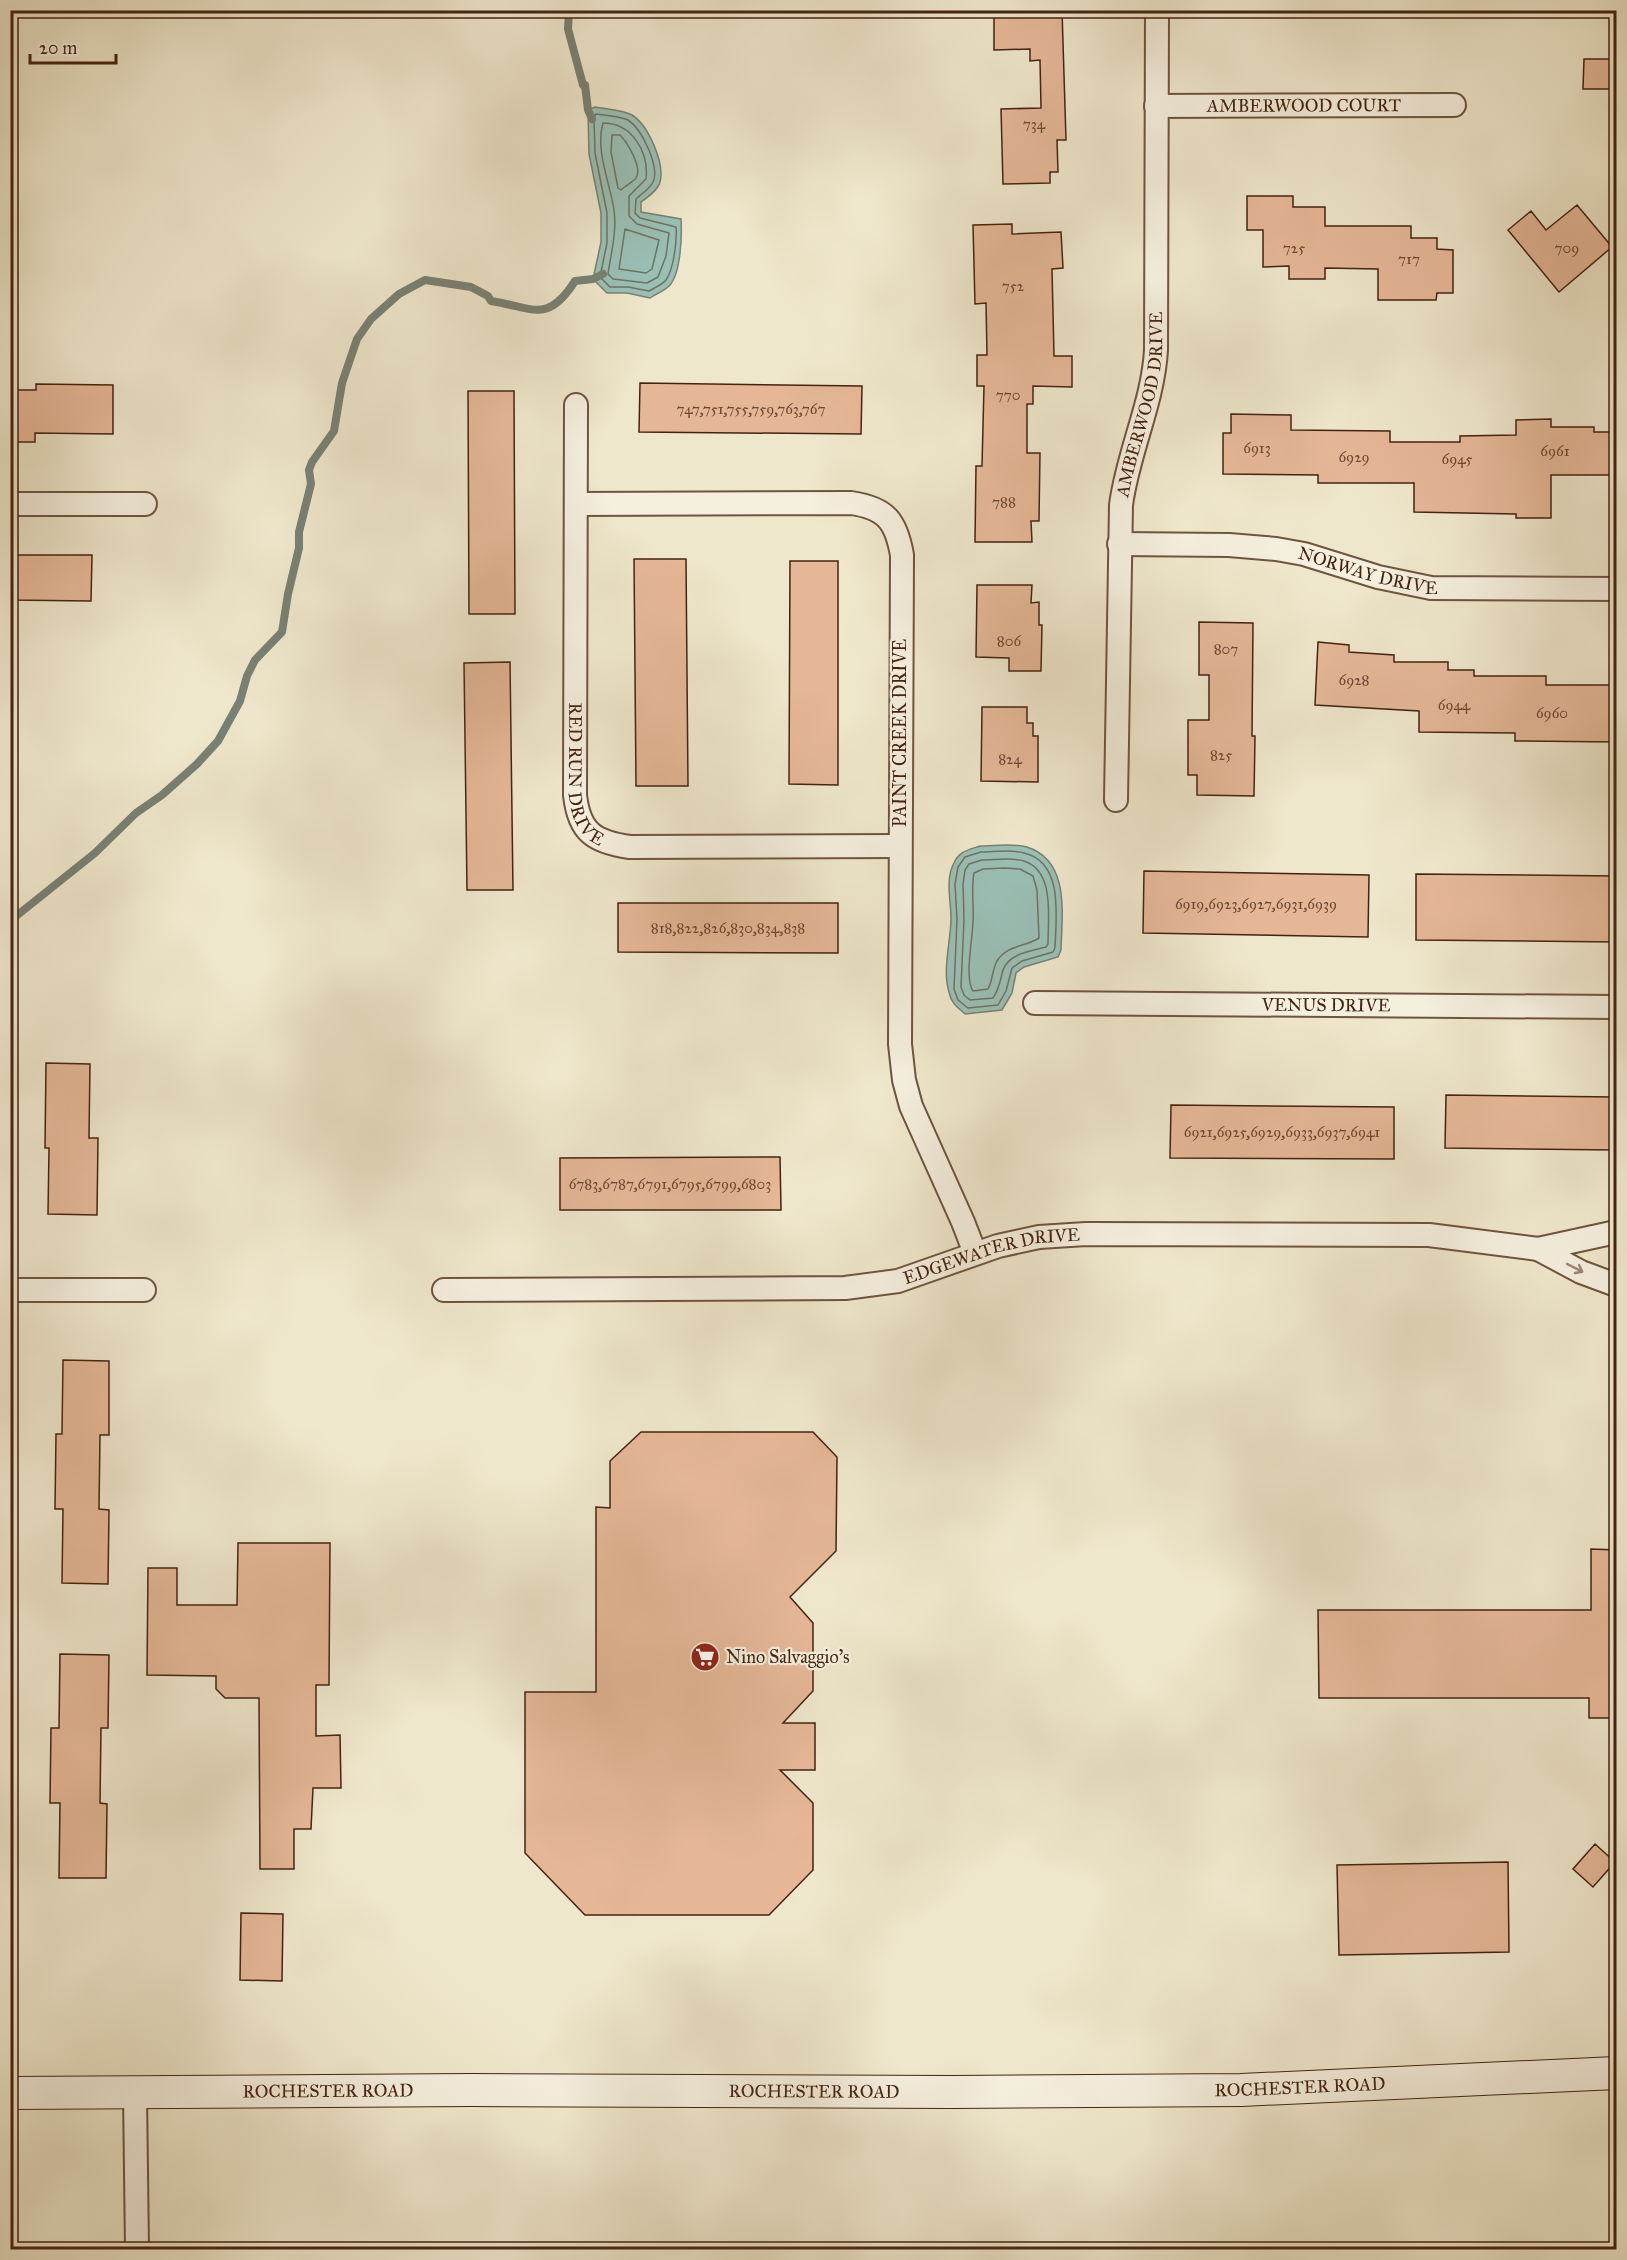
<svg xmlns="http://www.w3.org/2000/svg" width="1627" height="2260" font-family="'IM FELL Great Primer',serif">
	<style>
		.water { fill: #9ac0b6; stroke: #788174; stroke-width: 1.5 }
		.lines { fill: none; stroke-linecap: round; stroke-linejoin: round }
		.shore { stroke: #6f7263; stroke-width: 1.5 }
		.stream { stroke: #788174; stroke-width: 8 }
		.building { fill: #e5b797; stroke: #442310; stroke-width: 1.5 }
		.minor-casing { stroke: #6f543f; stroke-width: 26 }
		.secondary-casing { stroke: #442310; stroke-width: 34 }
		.minor { stroke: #f5efde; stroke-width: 22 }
		.secondary { stroke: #f5efde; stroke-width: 32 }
		.oneway { stroke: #9c8977 }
		.labels { text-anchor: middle; stroke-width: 4.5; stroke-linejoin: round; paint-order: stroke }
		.number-label { font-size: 15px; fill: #6c4832 }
		.street-label { font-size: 18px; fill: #442310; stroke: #f5efde }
		.poi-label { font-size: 18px; fill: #442310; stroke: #f5efde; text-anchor: start }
	</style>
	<rect width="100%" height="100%" fill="#efe7cc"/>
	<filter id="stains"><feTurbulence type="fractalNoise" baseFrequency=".00333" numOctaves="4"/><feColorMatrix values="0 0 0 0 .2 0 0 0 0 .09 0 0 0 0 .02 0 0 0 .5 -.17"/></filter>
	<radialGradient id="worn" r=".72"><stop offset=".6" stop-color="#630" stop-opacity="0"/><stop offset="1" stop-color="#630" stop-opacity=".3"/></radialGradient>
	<!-- water -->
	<path class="water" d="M 595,107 C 606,109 623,110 632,115 C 648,125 665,163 660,182 C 658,190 648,197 641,202 L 641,212 L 681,219 C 682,235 681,272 670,285 C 666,290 656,294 650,298 L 627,293 L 607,293 L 593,279 L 601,242 L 601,213 L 589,154 L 588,110 Z
		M 980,846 C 994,846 1013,843 1027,847 C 1070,861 1062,913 1061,950 L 1058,957 L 1024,967 L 1016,973 L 1012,993 L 1002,1010 L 965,1014 C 957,1007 951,1003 949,992 C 942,969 951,942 951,918 C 951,901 945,879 954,863 C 959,851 968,850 980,846 Z"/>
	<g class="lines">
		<!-- shore -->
		<path class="shore" d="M 596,114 C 605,115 620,116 628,120 C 642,129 660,167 653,182 C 649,190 642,193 636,199 L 635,213 L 640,218 L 676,227 C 677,241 674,268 666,280 C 662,285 654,288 649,291 L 628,287 L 610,287 L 600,277 L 607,243 L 607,213 L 595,153 L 594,117 Z
			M 603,123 C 632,123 649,152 646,179 L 629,196 L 629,216 L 637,224 L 669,233 L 666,256 L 658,277 L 647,283 L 613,279 L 608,274 C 611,253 617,232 614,210 C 610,183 595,150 603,123 Z
			M 612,135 L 620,135 C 627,142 643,168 636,178 C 633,182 625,186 621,190 L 618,188 L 611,152 Z
			M 625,229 L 659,240 L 652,269 L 646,273 L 619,269 Z
			M 981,852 C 994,852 1011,849 1024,853 C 1064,862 1056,917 1055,948 L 1053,952 L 1022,961 L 1012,968 L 1006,991 L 998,1005 L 968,1008 L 958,1000 L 954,989 L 957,919 L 955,884 L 958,867 L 965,857 Z
			M 982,860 C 995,860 1012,857 1024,861 C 1055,871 1048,917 1048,944 L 1046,947 C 1032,951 1009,953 1003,970 C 1000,980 1000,988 993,998 L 970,1000 L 964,995 L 961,987 L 964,919 L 963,884 L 965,870 L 969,864 Z
			M 1004,868 L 1020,869 L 1033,876 L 1037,890 L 1039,938 C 1025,947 1007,945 997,961 C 992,970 993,980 988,989 L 973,991 C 964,978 973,937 973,921 C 974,904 971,889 974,873 L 983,869 Z"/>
		<!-- stream -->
		<path class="stream" d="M 569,10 L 568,29 L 583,85 L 585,85 L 588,110 L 592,119
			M 10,921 L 95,853 L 136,813 L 162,795 L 197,764 L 218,741 L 240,701 L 247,676 L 255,660 L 282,632 L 288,594 L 299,548 L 299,532 L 311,484 L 309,470 L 312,462 L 334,431 L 342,383 L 357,339 L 371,319 L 399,294 L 425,280 L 471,287 L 488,296 L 491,301 C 532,307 547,325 575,281 L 593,279 L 603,274"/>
	</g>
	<!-- building -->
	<path class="building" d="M 994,10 L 1062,10 L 1066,140 L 1057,140 L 1058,172 L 1050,172 L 1050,183 L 1003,184 L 1001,109 L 1041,108 L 1040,60 L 1030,61 L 1030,49 L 994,50 Z
		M 1584,59 L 1617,59 L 1617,89 L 1583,89 Z
		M 1247,196 L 1293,196 L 1293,207 L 1325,207 L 1325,226 L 1411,226 L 1411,238 L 1437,238 L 1437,249 L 1453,250 L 1453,293 L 1437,293 L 1436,300 L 1378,300 L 1378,269 L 1325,268 L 1325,279 L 1289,279 L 1289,266 L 1263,267 L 1263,230 L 1247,230 Z
		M 1577,205 L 1612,247 L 1559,292 L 1508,230 L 1531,211 L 1546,230 Z
		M 1012,224 L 1012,234 L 1061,232 L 1063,268 L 1052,269 L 1054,356 L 1072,356 L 1072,387 L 1033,386 L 1033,404 L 1027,404 L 1027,453 L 1040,453 L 1039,521 L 1031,521 L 1032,542 L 975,542 L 976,466 L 982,466 L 984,386 L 977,386 L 977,355 L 987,355 L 986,303 L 975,304 L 973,225 Z
		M 640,383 L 862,386 L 861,434 L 639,432 Z
		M 36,384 L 113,385 L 113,434 L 35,433 L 35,442 L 10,442 L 10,390 L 36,390 Z
		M 468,391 L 514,391 L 515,614 L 469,614 Z
		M 1231,414 L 1291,415 L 1291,430 L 1390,431 L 1390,442 L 1460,442 L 1460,436 L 1516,435 L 1516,420 L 1551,419 L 1551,427 L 1594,427 L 1594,432 L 1617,432 L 1617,475 L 1551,475 L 1551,518 L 1516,518 L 1516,514 L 1414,512 L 1414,483 L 1318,483 L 1318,475 L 1223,474 L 1223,433 L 1231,433 Z
		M 10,555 L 92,555 L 91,601 L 10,600 Z
		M 634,559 L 686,559 L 688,786 L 636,786 Z
		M 790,561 L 838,561 L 838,785 L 789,784 Z
		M 977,585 L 1032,585 L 1031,603 L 1039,602 L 1039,625 L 1042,625 L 1041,671 L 1009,671 L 1009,658 L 976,657 Z
		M 1199,622 L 1253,623 L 1252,736 L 1255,736 L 1254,796 L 1197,795 L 1197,775 L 1188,775 L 1188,720 L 1209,720 L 1209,675 L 1199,675 Z
		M 1318,642 L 1349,645 L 1349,652 L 1394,655 L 1394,662 L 1448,662 L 1448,670 L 1474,670 L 1474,676 L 1546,676 L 1546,685 L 1617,685 L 1617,742 L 1515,741 L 1515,733 L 1419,732 L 1419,711 L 1315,705 Z
		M 510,662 L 513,890 L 467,890 L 464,663 Z
		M 982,707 L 1027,707 L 1027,723 L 1033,723 L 1033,736 L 1038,736 L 1038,782 L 981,781 Z
		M 1144,871 L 1369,875 L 1368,937 L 1143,933 Z
		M 1416,874 L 1617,876 L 1617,942 L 1416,940 Z
		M 618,903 L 838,903 L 838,953 L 618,952 Z
		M 46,1063 L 90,1064 L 89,1138 L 98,1138 L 97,1215 L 48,1214 L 49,1148 L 45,1148 Z
		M 1446,1095 L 1617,1097 L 1617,1150 L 1445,1148 Z
		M 1171,1105 L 1394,1107 L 1394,1159 L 1170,1158 Z
		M 780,1157 L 781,1210 L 560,1210 L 560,1158 Z
		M 63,1360 L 109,1361 L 109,1435 L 100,1435 L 99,1509 L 109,1510 L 108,1584 L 62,1583 L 63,1509 L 55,1509 L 56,1434 L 62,1434 Z
		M 641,1432 L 813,1432 L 837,1457 L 836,1551 L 790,1597 L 813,1623 L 813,1691 L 783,1723 L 815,1723 L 815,1770 L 780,1770 L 813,1803 L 813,1870 L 769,1915 L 585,1915 L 525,1853 L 525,1692 L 596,1692 L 596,1507 L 610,1508 L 610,1461 Z
		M 238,1543 L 330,1543 L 329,1685 L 316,1685 L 316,1736 L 340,1735 L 341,1788 L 313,1788 L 311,1829 L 294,1829 L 294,1869 L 260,1869 L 259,1698 L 225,1698 L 216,1689 L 216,1676 L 147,1675 L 148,1568 L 177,1568 L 177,1605 L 237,1605 Z
		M 1591,1549 L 1617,1550 L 1617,1718 L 1589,1718 L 1589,1698 L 1319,1698 L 1318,1610 L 1591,1610 Z
		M 60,1654 L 109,1655 L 108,1728 L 101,1728 L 100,1803 L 107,1804 L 106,1878 L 59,1878 L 60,1803 L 50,1803 L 51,1728 L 59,1728 Z
		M 1595,1844 L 1615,1862 L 1593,1887 L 1573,1869 Z
		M 1508,1862 L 1509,1952 L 1339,1955 L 1337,1865 Z
		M 241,1913 L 283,1914 L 282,1981 L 240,1980 Z"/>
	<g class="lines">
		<!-- minor casing -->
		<g class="minor-casing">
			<g id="minor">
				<path id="s1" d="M 1156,106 L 1454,105"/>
				<path id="s2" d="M 576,405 L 575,795 C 579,832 594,842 630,847 L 900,846"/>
				<path d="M 10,504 L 145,504"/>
				<path d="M 576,504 L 851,503 C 886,508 896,521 902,555 L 900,1044 L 904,1080 L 911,1106 L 963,1222 L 975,1253"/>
				<path id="s3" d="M 1119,544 L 1229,545 L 1276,549 L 1304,554 L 1378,577 L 1431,588 L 1616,589"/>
				<path id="s4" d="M 1116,800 L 1121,505 C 1128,452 1153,403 1156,350 L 1157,10"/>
				<path id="s5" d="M 1035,1003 L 1616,1007"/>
				<path d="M 1616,1232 L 1538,1249 L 1581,1272 L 1616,1285"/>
				<path d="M 10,1290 L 144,1290"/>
				<path id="s6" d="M 444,1290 L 845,1288 L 898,1281 L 998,1246 L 1039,1237 L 1086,1234 L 1429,1235 L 1538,1249"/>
				<path d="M 135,2093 L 137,2250"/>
			</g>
		</g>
		<!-- secondary casing -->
		<g class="secondary-casing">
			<g id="secondary">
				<path id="s7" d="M 10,2093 L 471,2090 L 953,2092 L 1241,2090 L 1616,2073"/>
			</g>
		</g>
		<!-- minor -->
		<use href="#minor" class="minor"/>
		<!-- secondary -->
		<use href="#secondary" class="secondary"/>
	</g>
	<!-- one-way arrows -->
	<defs><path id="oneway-shaft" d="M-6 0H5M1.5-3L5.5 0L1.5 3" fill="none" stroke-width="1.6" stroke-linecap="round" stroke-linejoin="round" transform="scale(1.5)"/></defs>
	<use class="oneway" href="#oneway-shaft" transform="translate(1575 1268) rotate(27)"/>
	<!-- icons -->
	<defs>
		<g id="supermarket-disc" transform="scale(1.5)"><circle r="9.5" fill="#8f2418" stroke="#f5efde"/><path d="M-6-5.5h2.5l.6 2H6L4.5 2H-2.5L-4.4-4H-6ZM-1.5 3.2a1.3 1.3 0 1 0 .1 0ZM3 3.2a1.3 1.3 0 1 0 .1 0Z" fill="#fff"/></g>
	</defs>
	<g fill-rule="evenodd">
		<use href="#supermarket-disc" x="705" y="1657"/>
	</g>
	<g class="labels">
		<!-- number labels -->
		<g class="number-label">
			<text x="1034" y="129">734</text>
			<text x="1294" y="253">725</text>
			<text x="1567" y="253">709</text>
			<text x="1409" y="264">717</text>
			<text x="1013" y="291">752</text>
			<text x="1008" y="400">770</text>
			<text x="751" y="414">747,751,755,759,763,767</text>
			<text x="1257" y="453">6913</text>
			<text x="1555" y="456">6961</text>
			<text x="1354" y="462">6929</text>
			<text x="1457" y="464">6945</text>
			<text x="1004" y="507">788</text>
			<text x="1009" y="646">806</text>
			<text x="1226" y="654">807</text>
			<text x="1354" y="685">6928</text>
			<text x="1454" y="710">6944</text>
			<text x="1552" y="718">6960</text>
			<text x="1221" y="760">825</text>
			<text x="1010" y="764">824</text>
			<text x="1256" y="909">6919,6923,6927,6931,6939</text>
			<text x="728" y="933">818,822,826,830,834,838</text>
			<text x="1282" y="1137">6921,6925,6929,6933,6937,6941</text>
			<text x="670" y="1189">6783,6787,6791,6795,6799,6803</text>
		</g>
		<!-- street labels -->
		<g class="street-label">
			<text dy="6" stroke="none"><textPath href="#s1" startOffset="148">AMBERWOOD COURT</textPath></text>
			<text dy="6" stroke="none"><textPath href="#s4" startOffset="398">AMBERWOOD DRIVE</textPath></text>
			<text dy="6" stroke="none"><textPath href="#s3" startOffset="252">NORWAY DRIVE</textPath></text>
			<text transform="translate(900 733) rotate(-90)" y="6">PAINT CREEK DRIVE</text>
			<text dy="6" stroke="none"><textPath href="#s2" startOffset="372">RED RUN DRIVE</textPath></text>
			<text dy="6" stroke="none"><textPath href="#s5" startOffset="291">VENUS DRIVE</textPath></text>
			<text dy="6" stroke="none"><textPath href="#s6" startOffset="552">EDGEWATER DRIVE</textPath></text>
			<text dy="6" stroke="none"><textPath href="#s7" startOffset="1290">ROCHESTER ROAD</textPath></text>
			<text dy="6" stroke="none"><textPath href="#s7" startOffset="318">ROCHESTER ROAD</textPath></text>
			<text dy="6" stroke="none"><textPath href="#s7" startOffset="804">ROCHESTER ROAD</textPath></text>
		</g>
		<!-- poi labels -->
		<g class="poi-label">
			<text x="726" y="1663">Nino Salvaggio's</text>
		</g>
	</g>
	<!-- margin -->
	<rect width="1627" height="2260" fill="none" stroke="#efe7cc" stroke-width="36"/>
	<rect x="12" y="12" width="1603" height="2236" fill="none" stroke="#442310" stroke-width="3"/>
	<rect x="18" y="18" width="1591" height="2224" fill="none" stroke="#442310" stroke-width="1.5"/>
	<!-- scale -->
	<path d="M30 54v9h86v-9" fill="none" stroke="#442310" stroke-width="3"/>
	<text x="39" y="54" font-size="18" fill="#442310" stroke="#f5efde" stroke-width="4.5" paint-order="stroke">20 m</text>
	<rect width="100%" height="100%" filter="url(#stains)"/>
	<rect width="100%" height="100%" fill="url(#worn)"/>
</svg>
